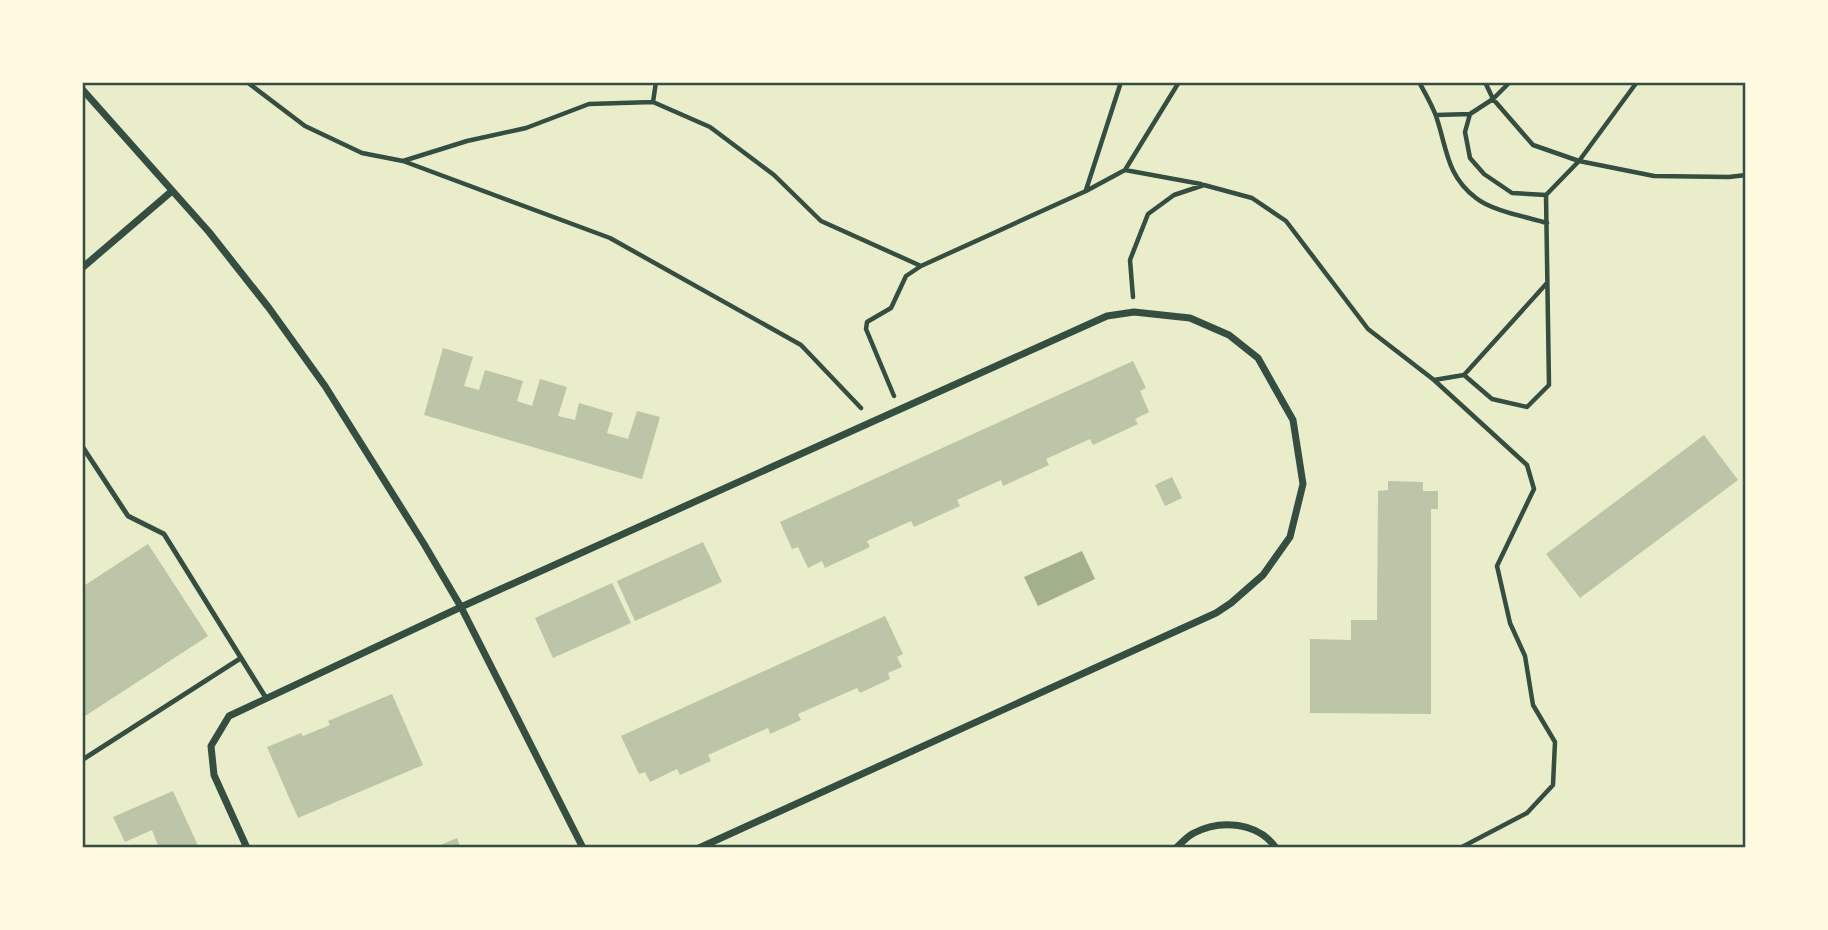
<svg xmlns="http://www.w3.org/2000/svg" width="1828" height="930" font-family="Commissioner,sans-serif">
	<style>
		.water { fill: #a3b18a }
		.building { fill: #bcc5a7 }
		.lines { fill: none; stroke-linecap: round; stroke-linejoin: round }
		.path { stroke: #344e41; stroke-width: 4.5 }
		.service { stroke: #344e41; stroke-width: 5 }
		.minor { stroke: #344e41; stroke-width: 7 }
		.neatline { fill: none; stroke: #344e41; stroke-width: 2.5 }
	</style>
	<rect width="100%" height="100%" fill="#e9edc9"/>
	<!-- water -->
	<path class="water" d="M 1082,551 L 1095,579 L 1038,606 L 1024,577 Z"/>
	<!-- building -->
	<path class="building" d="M 443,348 L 473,357 L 464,386 L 479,390 L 485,370 L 523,381 L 517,401 L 532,406 L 540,379 L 567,387 L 558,416 L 575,420 L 579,403 L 613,413 L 607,433 L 628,439 L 637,411 L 660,417 L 642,479 L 424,415 Z
		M 1133,361 L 1146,388 L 1140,391 L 1149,412 L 1135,419 L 1138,424 L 1093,445 L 1090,439 L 1046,459 L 1049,465 L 1003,486 L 1001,480 L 957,500 L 960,506 L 914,527 L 911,521 L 867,541 L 870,547 L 825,568 L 822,561 L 808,568 L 798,547 L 792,549 L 780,522 Z
		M 1704,435 L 1738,480 L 1580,598 L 1546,554 Z
		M 1172,477 L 1182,498 L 1165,506 L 1155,485 Z
		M 1388,481 L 1423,482 L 1423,491 L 1438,491 L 1438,509 L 1431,509 L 1431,714 L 1310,713 L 1310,639 L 1351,640 L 1351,620 L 1377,620 L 1378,491 L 1388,490 Z
		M 703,542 L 722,582 L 635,621 L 617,581 Z
		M 148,544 L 208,636 L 82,718 L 82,587 Z
		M 612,583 L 631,623 L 553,658 L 535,618 Z
		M 885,616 L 903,654 L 897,657 L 902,667 L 888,673 L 890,679 L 860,693 L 857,688 L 798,714 L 801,720 L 770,734 L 768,728 L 708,755 L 711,761 L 680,775 L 677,769 L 650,782 L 645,772 L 639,774 L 621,736 Z
		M 392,694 L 423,765 L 298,818 L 267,747 L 301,733 L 303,736 L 330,725 L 328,721 Z
		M 173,791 L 199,848 L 159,848 L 152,830 L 125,842 L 113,817 Z
		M 457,838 L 461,848 L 433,848 Z"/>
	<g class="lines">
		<!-- path -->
		<path class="path" d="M 247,82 L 305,126 L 362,153 L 403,161 L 467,141 L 526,128 L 589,104 L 653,102 L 710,127 L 774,175 L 821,221 L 921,266
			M 1419,82 C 1425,93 1432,105 1436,116 C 1447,148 1446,175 1476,198 C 1492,211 1527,217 1547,223
			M 1485,82 L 1493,99 L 1533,145 L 1579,161 L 1654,176 L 1729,177 L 1746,175
			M 1510,82 L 1493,99 L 1470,114 L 1465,132 L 1470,158 L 1484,174 L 1512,193 L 1546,195 L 1579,161 L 1637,82
			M 653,102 L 656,82
			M 1436,115 L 1470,114
			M 403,161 L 610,238 L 801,345 L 861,408
			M 1125,170 L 1179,82
			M 1086,190 L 1121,82
			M 1133,297 L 1130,260 L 1148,214 L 1174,195 L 1204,185 L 1252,198 L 1286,221 L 1368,329 L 1434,380 L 1527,465 L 1534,489 L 1497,566 L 1510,623 L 1525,656 L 1533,705 L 1555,742 L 1553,785 L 1527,813 L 1460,848
			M 1464,375 L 1547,283
			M 1434,380 L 1464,375 L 1492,399 L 1527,407 L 1549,385 L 1546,195
			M 894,396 L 866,329 L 867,322 L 891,308 L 906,276 L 921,266 L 1086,191 L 1125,170 L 1201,184"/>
		<!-- service -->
		<path class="service" d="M 82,446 L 128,516 L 164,534 L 266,698
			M 82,760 L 241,658"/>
		<!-- minor -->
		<path class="minor" d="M 82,89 L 209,232 L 269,308 L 325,386 L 424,544 L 461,607 L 583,848
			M 82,268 L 172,191
			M 247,848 L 214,775 L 211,746 L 229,716 L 461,607 L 1107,316 L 1134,312 L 1190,318 L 1229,335 L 1258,358 L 1293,420 L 1303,484 L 1290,537 L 1263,575 L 1231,603 L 1216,613 L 699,848
			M 1176,848 C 1182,843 1187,836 1194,833 C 1220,819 1258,822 1276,848"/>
	</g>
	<!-- border -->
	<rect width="1828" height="930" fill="none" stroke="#fefae0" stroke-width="168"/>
	<rect x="84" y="84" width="1660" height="762" class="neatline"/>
</svg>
